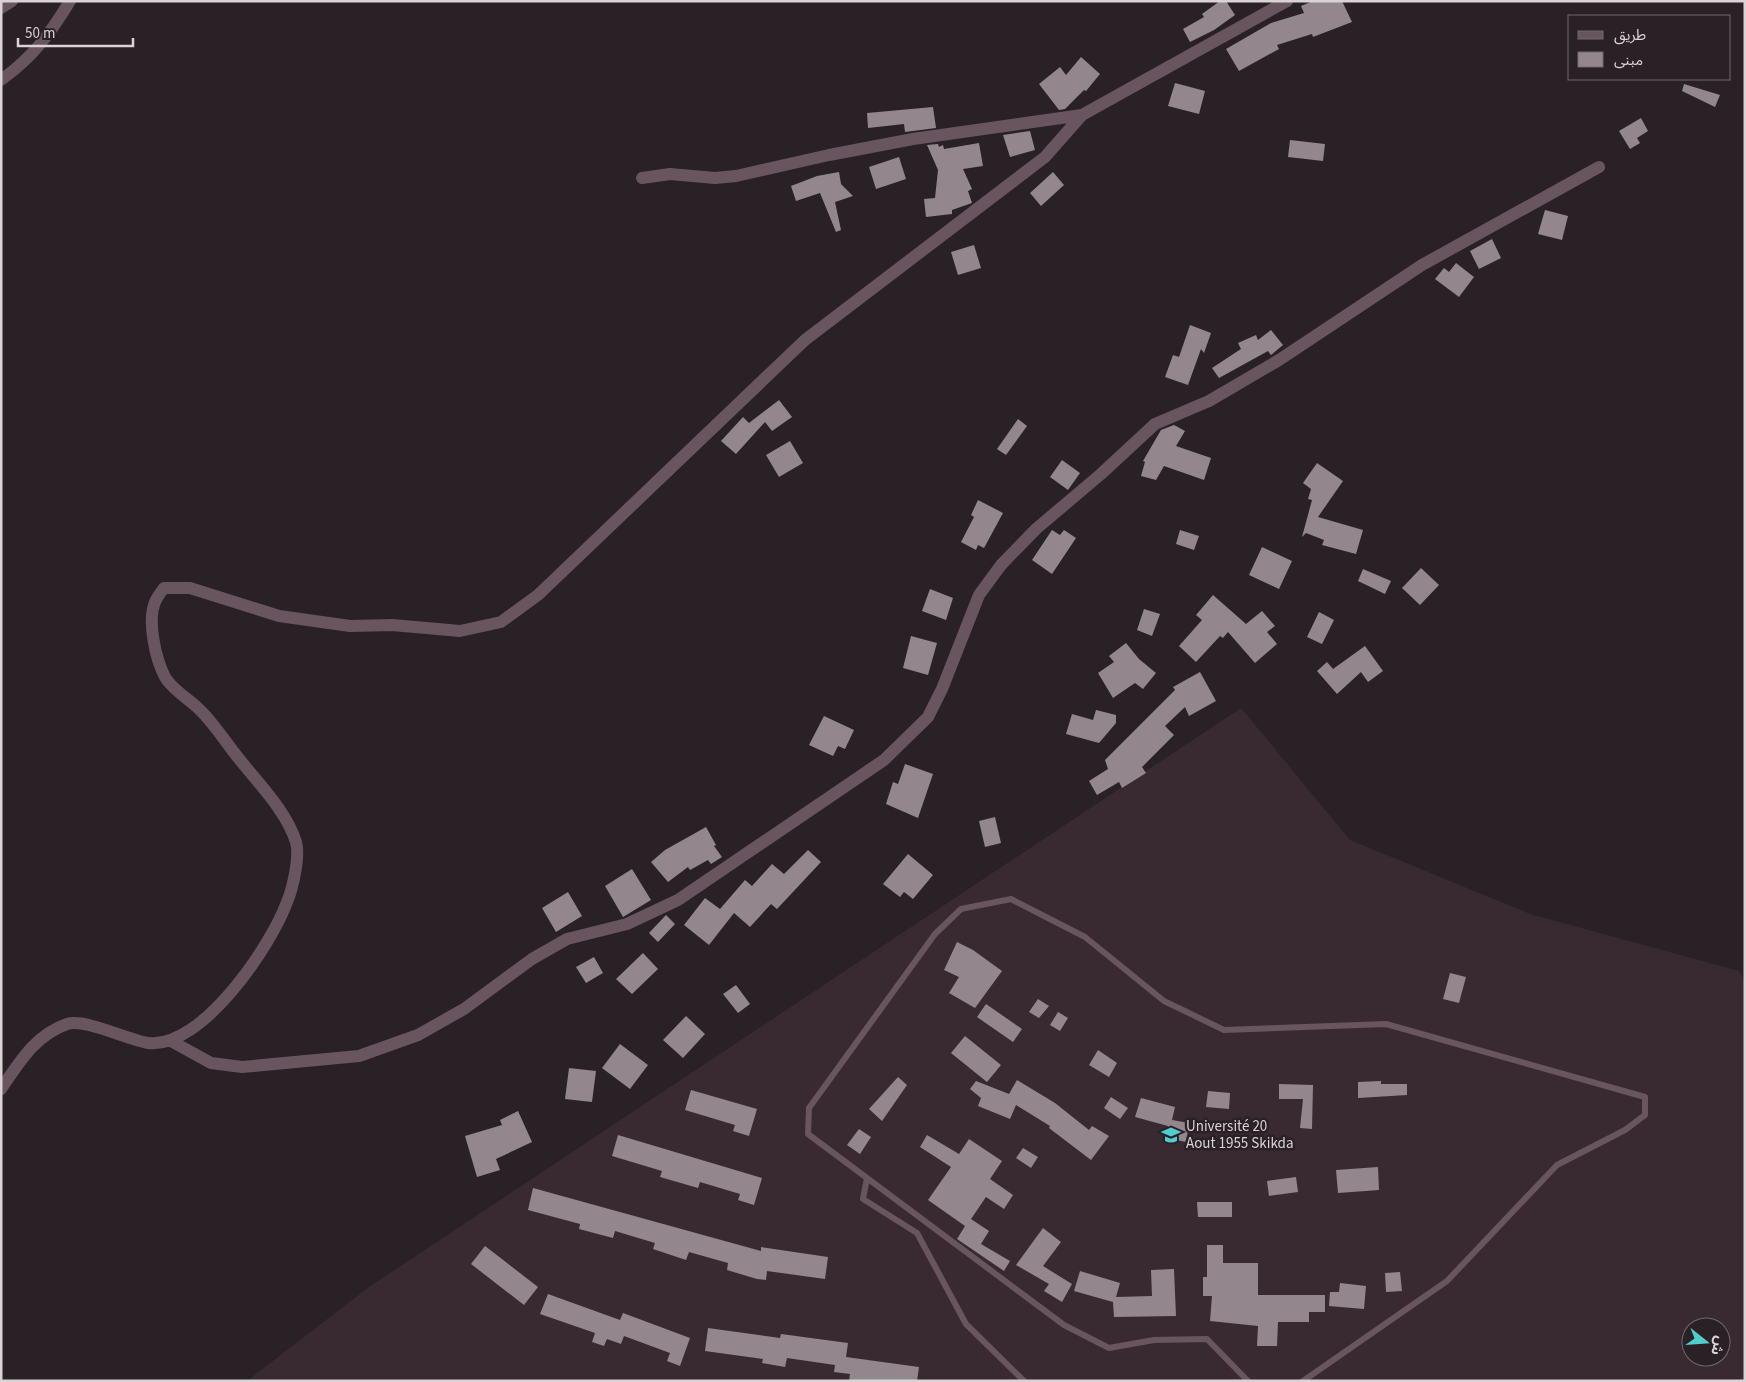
<svg xmlns="http://www.w3.org/2000/svg" width="1746" height="1382" font-family="'Source Sans 3','Noto Sans Arabic',sans-serif">
	<style>
		.built { fill: #392a32; fill-rule: evenodd }
		.building { fill: #93878d }
		.lines { fill: none; stroke-linecap: round; stroke-linejoin: round }
		.service { stroke: #68555f; stroke-width: 6 }
		.minor { stroke: #68555f; stroke-width: 12 }
		.labels { text-anchor: middle; stroke-width: 5; stroke-linejoin: round; paint-order: stroke }
		.poi-label { font-size: 15px; fill: #d9d3d6; stroke: #2a2126; text-anchor: start }
	</style>
	<rect width="100%" height="100%" fill="#2a2126"/>
	<!-- built -->
	<path class="built" d="M 1241,708 L 1350,840 L 1530,914 L 1739,971 L 1745,983 L 1745,1381 L 247,1381 L 369,1287 ZM 1691,1327 L 1721,1327 L 1721,1357 L 1691,1357 Z"/>
	<!-- building -->
	<path class="building" d="M 1220,1 L 1226,1 L 1235,15 L 1214,30 L 1190,42 L 1183,29 L 1204,17 L 1202,14 Z
		M 1313,1 L 1342,1 L 1352,22 L 1313,37 L 1312,34 L 1277,45 L 1279,49 L 1239,71 L 1226,49 L 1271,23 L 1304,13 L 1301,6 Z
		M 1081,57 L 1100,74 L 1086,91 L 1084,90 L 1065,109 L 1059,110 L 1039,84 L 1060,67 L 1066,75 Z
		M 1175,83 L 1205,91 L 1199,114 L 1168,106 Z
		M 1684,84 L 1720,95 L 1715,107 L 1682,91 Z
		M 933,107 L 936,128 L 905,132 L 904,124 L 868,128 L 867,113 Z
		M 1641,118 L 1648,131 L 1637,138 L 1640,143 L 1630,149 L 1619,131 Z
		M 1030,131 L 1035,150 L 1010,157 L 1003,135 Z
		M 1290,140 L 1325,144 L 1323,161 L 1288,157 Z
		M 979,143 L 983,166 L 963,169 L 972,189 L 968,191 L 972,203 L 952,210 L 952,214 L 926,217 L 924,199 L 935,198 L 938,170 L 927,145 L 938,144 L 939,147 L 943,145 L 944,149 Z
		M 899,157 L 906,179 L 876,189 L 869,167 Z
		M 839,172 L 841,184 L 853,196 L 835,202 L 841,230 L 836,232 L 820,193 L 796,201 L 791,186 L 817,176 Z
		M 1053,172 L 1064,185 L 1041,206 L 1030,193 Z
		M 1545,210 L 1568,216 L 1562,240 L 1538,234 Z
		M 1492,239 L 1501,258 L 1479,269 L 1470,251 Z
		M 974,245 L 981,268 L 958,275 L 951,252 Z
		M 1456,263 L 1474,277 L 1459,297 L 1435,279 L 1444,268 L 1449,272 Z
		M 1190,325 L 1211,333 L 1204,353 L 1201,349 L 1188,385 L 1165,377 L 1173,355 L 1179,357 Z
		M 1271,330 L 1283,345 L 1271,355 L 1268,351 L 1219,378 L 1212,368 L 1241,349 L 1238,343 L 1256,335 L 1258,340 Z
		M 779,400 L 792,417 L 772,431 L 765,422 L 736,454 L 721,441 L 743,417 L 749,423 Z
		M 1018,419 L 1027,426 L 1006,455 L 997,449 Z
		M 1174,425 L 1185,431 L 1176,446 L 1211,458 L 1204,480 L 1164,466 L 1156,480 L 1141,476 L 1145,462 L 1143,461 L 1161,430 Z
		M 790,441 L 803,463 L 779,477 L 766,455 Z
		M 1062,460 L 1080,473 L 1068,490 L 1050,477 Z
		M 1317,463 L 1343,481 L 1318,517 L 1363,530 L 1356,554 L 1322,545 L 1324,540 L 1306,533 L 1302,537 L 1312,500 L 1308,499 L 1311,489 L 1303,483 Z
		M 978,500 L 1003,513 L 984,548 L 978,545 L 976,550 L 961,542 L 974,517 L 971,515 Z
		M 1052,530 L 1060,535 L 1064,530 L 1076,538 L 1052,574 L 1032,560 Z
		M 1180,530 L 1199,536 L 1194,550 L 1176,544 Z
		M 1262,547 L 1292,561 L 1279,589 L 1249,575 Z
		M 1421,568 L 1439,585 L 1420,605 L 1402,588 Z
		M 1363,569 L 1391,581 L 1385,594 L 1358,581 Z
		M 930,589 L 953,598 L 946,620 L 922,611 Z
		M 1213,595 L 1246,624 L 1262,611 L 1275,626 L 1267,632 L 1277,644 L 1255,663 L 1228,632 L 1223,638 L 1220,636 L 1196,662 L 1179,646 L 1202,620 L 1196,615 Z
		M 1144,609 L 1160,614 L 1152,636 L 1137,630 Z
		M 1319,612 L 1334,620 L 1322,644 L 1307,637 Z
		M 911,636 L 937,643 L 928,675 L 903,668 Z
		M 1126,643 L 1139,659 L 1156,673 L 1143,689 L 1135,683 L 1113,698 L 1098,673 L 1114,662 L 1109,656 Z
		M 1365,646 L 1383,671 L 1368,682 L 1361,672 L 1337,694 L 1317,671 L 1327,662 L 1333,669 Z
		M 1200,672 L 1216,701 L 1189,716 L 1185,707 L 1165,726 L 1174,735 L 1142,767 L 1146,773 L 1122,788 L 1119,782 L 1097,795 L 1089,781 L 1108,769 L 1105,760 L 1175,690 L 1173,687 Z
		M 1096,710 L 1116,715 L 1116,723 L 1099,743 L 1066,734 L 1072,714 L 1093,720 Z
		M 824,716 L 854,730 L 845,749 L 838,746 L 833,756 L 809,745 Z
		M 905,764 L 933,774 L 918,818 L 886,804 L 893,782 L 898,784 Z
		M 995,817 L 1001,843 L 985,847 L 979,821 Z
		M 706,827 L 716,845 L 714,846 L 722,857 L 711,864 L 708,860 L 690,870 L 688,867 L 668,882 L 651,862 L 665,850 Z
		M 808,850 L 821,862 L 777,909 L 771,904 L 750,927 L 734,913 L 709,945 L 684,925 L 705,898 L 720,909 L 745,880 L 752,886 L 772,864 L 784,874 Z
		M 908,854 L 933,875 L 913,899 L 904,892 L 900,897 L 883,884 Z
		M 632,869 L 651,900 L 623,917 L 605,886 Z
		M 568,892 L 582,916 L 556,932 L 542,908 Z
		M 666,915 L 675,924 L 658,942 L 649,933 Z
		M 957,942 L 973,950 L 1002,971 L 975,1008 L 949,993 L 959,977 L 944,970 Z
		M 643,953 L 658,969 L 632,994 L 616,979 Z
		M 594,957 L 603,973 L 586,983 L 576,967 Z
		M 1450,973 L 1466,977 L 1459,1003 L 1443,999 Z
		M 736,985 L 750,1004 L 738,1013 L 723,994 Z
		M 1038,999 L 1049,1006 L 1039,1018 L 1029,1012 Z
		M 986,1004 L 1022,1029 L 1013,1042 L 977,1017 Z
		M 1058,1012 L 1068,1018 L 1060,1031 L 1050,1025 Z
		M 686,1016 L 705,1034 L 683,1058 L 663,1040 Z
		M 965,1036 L 1001,1065 L 987,1082 L 951,1053 Z
		M 620,1044 L 648,1065 L 630,1089 L 602,1068 Z
		M 1098,1050 L 1117,1063 L 1109,1077 L 1089,1065 Z
		M 569,1068 L 596,1071 L 592,1102 L 565,1099 Z
		M 898,1077 L 907,1085 L 882,1121 L 869,1109 Z
		M 1017,1080 L 1055,1103 L 1089,1130 L 1092,1126 L 1109,1136 L 1091,1160 L 1049,1128 L 1050,1126 L 1016,1105 L 1010,1119 L 978,1106 L 981,1098 L 970,1089 L 976,1081 L 1009,1094 Z
		M 1381,1081 L 1381,1084 L 1407,1084 L 1407,1095 L 1358,1098 L 1358,1082 Z
		M 1279,1084 L 1313,1085 L 1312,1129 L 1300,1128 L 1303,1099 L 1279,1099 Z
		M 691,1090 L 757,1109 L 749,1136 L 733,1131 L 735,1125 L 685,1110 Z
		M 1208,1091 L 1230,1093 L 1229,1109 L 1206,1107 Z
		M 1111,1097 L 1128,1108 L 1120,1119 L 1104,1108 Z
		M 1141,1098 L 1175,1107 L 1172,1120 L 1189,1123 L 1186,1142 L 1166,1138 L 1168,1126 L 1135,1117 Z
		M 518,1111 L 532,1142 L 496,1159 L 500,1170 L 477,1177 L 465,1136 L 502,1125 L 500,1120 Z
		M 859,1129 L 871,1137 L 860,1154 L 847,1145 Z
		M 618,1135 L 762,1178 L 754,1205 L 738,1200 L 740,1194 L 700,1182 L 698,1188 L 660,1177 L 662,1171 L 612,1156 Z
		M 927,1135 L 959,1154 L 969,1139 L 1002,1161 L 990,1179 L 1013,1195 L 1004,1209 L 986,1197 L 971,1219 L 989,1231 L 981,1244 L 1010,1261 L 1004,1271 L 957,1239 L 965,1226 L 928,1200 L 951,1167 L 920,1147 Z
		M 1023,1148 L 1038,1157 L 1031,1168 L 1016,1158 Z
		M 1378,1167 L 1379,1190 L 1338,1193 L 1336,1170 Z
		M 1296,1177 L 1298,1192 L 1269,1196 L 1267,1181 Z
		M 533,1188 L 761,1251 L 761,1247 L 828,1257 L 825,1279 L 767,1271 L 766,1280 L 757,1279 L 727,1270 L 728,1263 L 689,1252 L 686,1260 L 653,1249 L 655,1243 L 615,1231 L 613,1238 L 579,1229 L 580,1224 L 528,1210 Z
		M 1197,1202 L 1232,1202 L 1232,1217 L 1198,1217 Z
		M 1043,1228 L 1061,1242 L 1043,1266 L 1072,1284 L 1062,1302 L 1044,1291 L 1049,1284 L 1016,1265 Z
		M 1207,1245 L 1223,1245 L 1223,1263 L 1258,1263 L 1258,1295 L 1325,1295 L 1325,1312 L 1309,1312 L 1309,1322 L 1278,1322 L 1277,1346 L 1257,1346 L 1258,1326 L 1210,1321 L 1212,1296 L 1203,1296 L 1203,1277 L 1207,1277 Z
		M 485,1246 L 538,1287 L 524,1305 L 471,1264 Z
		M 1174,1269 L 1176,1316 L 1114,1317 L 1113,1302 L 1074,1291 L 1080,1271 L 1120,1283 L 1116,1297 L 1152,1296 L 1151,1270 Z
		M 1400,1272 L 1402,1291 L 1386,1292 L 1385,1273 Z
		M 1340,1283 L 1366,1286 L 1364,1309 L 1329,1306 L 1330,1292 L 1339,1292 Z
		M 548,1294 L 620,1320 L 623,1313 L 690,1338 L 680,1366 L 667,1361 L 670,1353 L 624,1336 L 621,1344 L 607,1339 L 604,1346 L 592,1342 L 595,1333 L 540,1314 Z
		M 708,1328 L 780,1338 L 781,1334 L 848,1343 L 846,1357 L 919,1367 L 917,1381 L 849,1381 L 850,1374 L 834,1372 L 835,1365 L 787,1358 L 785,1367 L 762,1363 L 763,1359 L 705,1351 Z"/>
	<g class="lines">
		<!-- service -->
		<path class="service" d="M 867,1178 L 863,1199 L 917,1233 L 966,1324 L 1024,1381
			M 1248,1381 L 1207,1339 L 1154,1340 L 1109,1348 L 1064,1325 L 808,1134 L 809,1108 L 935,934 L 961,909 L 1011,899 L 1085,937 L 1164,1001 L 1224,1030 L 1386,1024 L 1645,1097 L 1645,1115 L 1625,1130 L 1557,1165 L 1447,1281 L 1303,1381"/>
		<!-- minor -->
		<path class="minor" d="M 1,8 L 12,1
			M 1,80 C 33,57 50,34 70,1
			M 642,178 L 670,174 L 715,178 L 736,176 L 829,155 L 913,139 L 1082,115
			M 171,1041 L 211,1063 L 242,1067 L 359,1056 L 418,1035 L 464,1009 L 532,959 L 567,939 L 627,924 L 678,900 L 884,760 L 928,717 L 942,689 L 979,595 L 1001,565 L 1036,529 L 1101,474 L 1155,424 L 1209,401 L 1279,360 L 1422,265 L 1599,167
			M 1,1089 C 19,1063 35,1035 67,1024 C 84,1018 128,1040 148,1043 C 201,1050 271,946 287,902 C 293,888 300,856 296,842 C 286,810 257,782 236,755 C 225,741 214,724 201,711 C 191,700 172,690 165,677 C 156,660 146,619 156,600 C 158,596 161,592 164,588 L 190,588 L 279,616 L 350,626 L 392,625 L 460,631 L 501,622 L 538,595 L 805,340 L 1045,157 L 1082,115 L 1287,1"/>
	</g>
	<!-- icons -->
	<defs>
		<g id="university-bare" transform="scale(1.5)"><path d="M0-5L7-2L0 1L-7-2ZM-4 1L0 2.5L4 1V4Q0 6-4 4Z" fill="#52cdcd" stroke="#2a2126" stroke-width="2.5" paint-order="stroke"/></g>
	</defs>
	<g fill-rule="evenodd">
		<use href="#university-bare" x="1171" y="1135"/>
	</g>
	<g class="labels">
		<!-- poi labels -->
		<g class="poi-label">
			<text x="1186" y="1131">Université 20<tspan x="1186" dy="17">Aout 1955 Skikda</tspan></text>
		</g>
	</g>
	<!-- border -->
	<rect width="1746" height="1382" fill="none" stroke="#d9d3d6" stroke-width="5"/>
	<!-- legend -->
	<rect x="1568" y="15" width="162" height="65" fill="#2a2126" stroke="#70686c"/>
	<rect x="1578" y="31" width="25" height="8" fill="#68555f" stroke="#70686c"/>
	<text x="1614" y="40" font-size="15" fill="#d9d3d6">طريق</text>
	<rect x="1578" y="52" width="25" height="15" fill="#93878d" stroke="#70686c"/>
	<text x="1614" y="65" font-size="15" fill="#d9d3d6">مبنى</text>
	<!-- north arrow -->
	<g transform="translate(1706 1342) rotate(107)"><circle r="24" fill="#2a2126" stroke="#70686c"/>
	<path d="M0-4L9 19L0 12L-9 19Z" fill="#52cdcd"/>
	<text y="-8" font-size="14" font-weight="bold" text-anchor="middle" fill="#d9d3d6">ش</text>
	</g>
	<!-- scale -->
	<path d="M18 38v8h115v-8" fill="none" stroke="#d9d3d6" stroke-width="2.5"/>
	<text x="25" y="38" font-size="15" fill="#d9d3d6" stroke="#2a2126" stroke-width="4" paint-order="stroke">50 m</text>
</svg>
